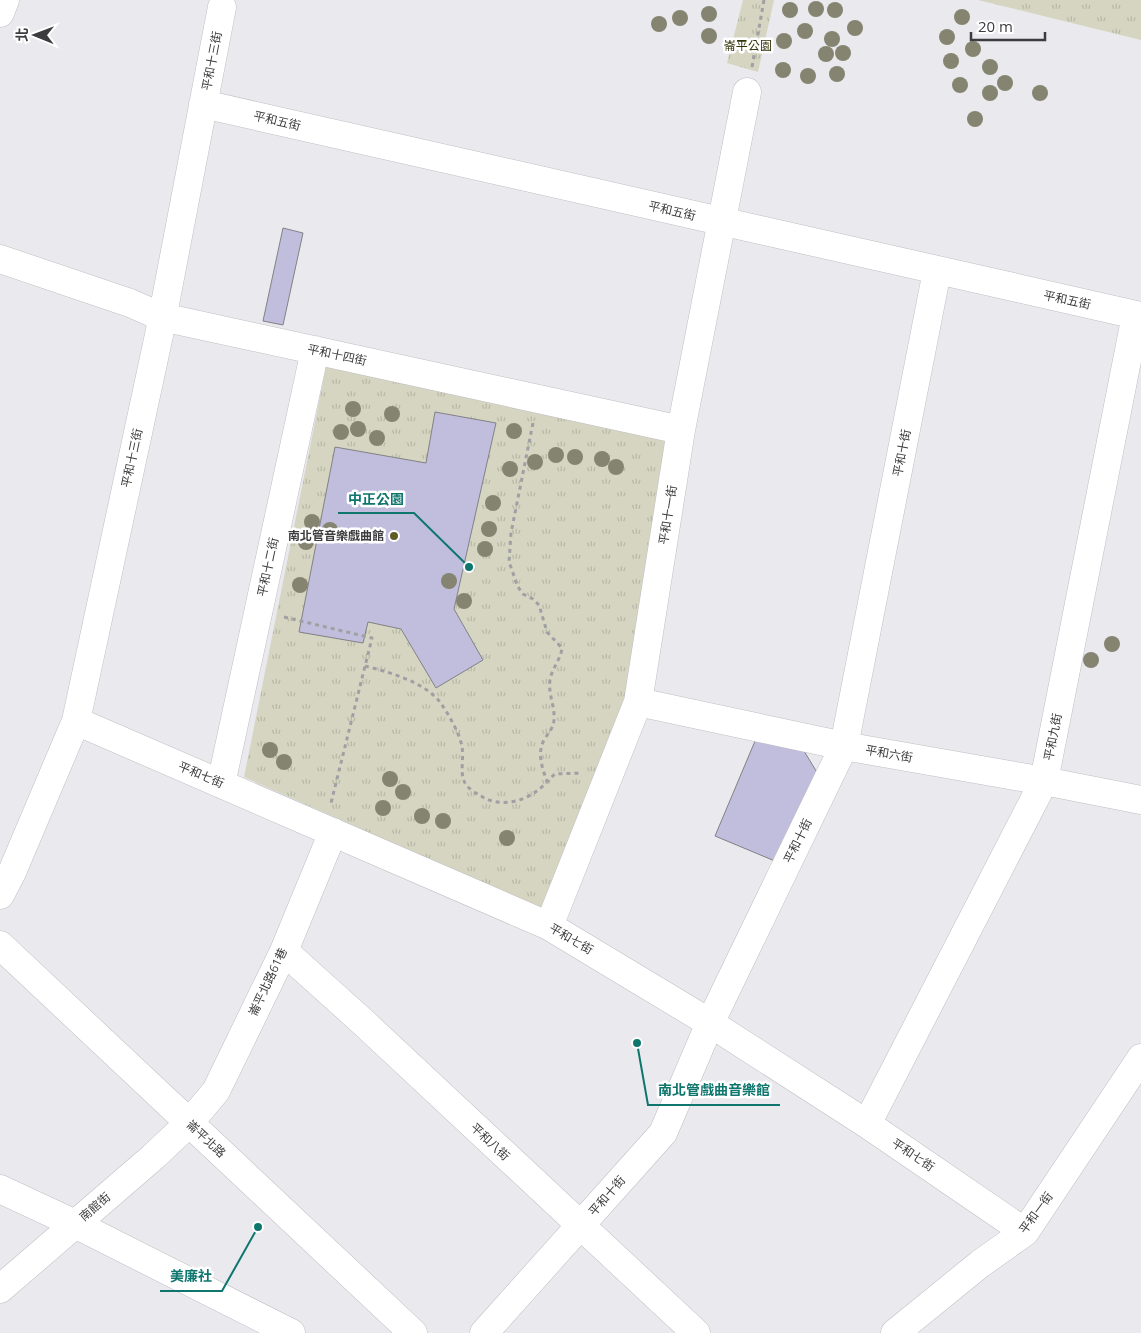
<svg xmlns="http://www.w3.org/2000/svg" width="1141" height="1333" font-family="'Open Sans','Noto Sans TC',sans-serif">
	<style>
		.grass { fill: url(#grass-tufts) }
		.building { fill: #c0bedc; stroke: #818186 }
		.lines { fill: none; stroke-linecap: round; stroke-linejoin: round }
		.minor-casing { stroke: #bfbfc4; stroke-width: 29 }
		.path { stroke: #a0a0a4; stroke-width: 3; stroke-dasharray: 4 4; stroke-linecap: butt }
		.minor { stroke: #fff; stroke-width: 28 }
		.tree { fill: #848470 }
		.poi-dot { fill: #5d5c29; stroke: #fff; stroke-width: 2 }
		.labels { text-anchor: middle; stroke-width: 5; stroke-linejoin: round; paint-order: stroke }
		.park-label { font-size: 12px; fill: #323208; stroke: #fff }
		.street-label { font-size: 12px; fill: #3c3c3e; stroke: #fff }
		.poi-label { font-size: 12px; font-weight: bold; fill: #3c3c3e; stroke: #fff; text-anchor: end }
		.leader { fill: none; stroke: #0f766e; stroke-width: 2 }
		.callout-dot { fill: #0f766e; stroke: #fff; stroke-width: 2 }
		.callout-label { font-size: 14px; text-anchor: middle; font-weight: bold; fill: #0f766e; stroke: #fff; stroke-width: 5; stroke-linejoin: round; paint-order: stroke }
	</style>
	<defs>
		<pattern id="grass-tufts" width="24" height="20" patternUnits="userSpaceOnUse" patternTransform="scale(1.25)"><rect width="24" height="20" fill="#d5d5c1"/><path d="M3 7l-1-3M5 7V3M7 7l1-3M15 17l-1-3M17 17v-4M19 17l1-3" fill="none" stroke="#b8b8a7"/></pattern>
	</defs>
	<rect width="100%" height="100%" fill="#e9e9ee"/>
	<!-- grass -->
	<path class="grass" d="M 743,0 L 774,0 L 758,72 L 727,63 Z
		M 978,0 L 1141,0 L 1141,40 Z
		M 327,362 L 674,435 L 630,699 L 542,909 L 244,777 Z"/>
	<!-- building -->
	<path class="building" d="M 283,228 L 303,233 L 283,325 L 263,321 Z
		M 435,412 L 496,423 L 454,609 L 483,660 L 436,688 L 401,629 L 368,622 L 363,643 L 299,632 L 335,447 L 426,463 Z
		M 758,734 L 804,751 L 818,774 L 782,864 L 715,836 Z"/>
	<g class="lines">
		<!-- minor casing -->
		<g class="minor-casing">
			<path id="minor" d="M 0,13 L 5,0
				M 203,104 L 1141,316
				M 0,259 L 130,303 L 162,317 L 681,430
				M 638,702 L 844,746 L 1044,781 L 1141,800
				M 76,721 L 549,926 L 710,1023 L 867,1124 L 1025,1232
				M 221,784 L 315,350
				M 0,895 L 12,872 L 76,721 L 159,335 L 222,7
				M 549,926 L 638,702 L 681,430 L 747,92
				M 0,945 L 413,1333
				M 284,951 L 364,1023 L 696,1333
				M 867,1124 L 1044,781 L 1136,315
				M 0,1189 L 75,1224 L 291,1333
				M 0,1289 L 153,1157 L 189,1123 L 216,1091 L 284,951 L 333,832
				M 484,1333 L 663,1133 L 710,1023 L 844,746 L 937,271
				M 895,1333 L 980,1264 L 1025,1232 L 1141,1058"/>
		</g>
		<!-- path -->
		<path class="path" d="M 752,67 L 764,0
			M 533,423 L 511,533 L 509,562 L 518,587 L 523,594 L 533,599 L 539,605 L 547,632 L 562,648 C 561,659 552,668 550,680 C 548,694 555,706 554,719 C 554,728 548,733 544,740 C 537,753 542,768 547,781
			M 284,617 L 372,638 L 331,803
			M 365,666 C 389,672 424,682 440,702 C 448,713 460,734 462,747 C 464,756 460,773 464,781 C 467,788 475,793 481,796 C 498,807 522,803 538,790 C 544,786 549,779 555,774 L 582,773"/>
		<!-- minor -->
		<use href="#minor" class="minor"/>
	</g>
	<!-- trees -->
	<g class="tree">
		<circle cx="816" cy="9" r="8"/>
		<circle cx="790" cy="10" r="8"/>
		<circle cx="835" cy="10" r="8"/>
		<circle cx="709" cy="14" r="8"/>
		<circle cx="962" cy="17" r="8"/>
		<circle cx="680" cy="18" r="8"/>
		<circle cx="659" cy="24" r="8"/>
		<circle cx="855" cy="28" r="8"/>
		<circle cx="805" cy="31" r="8"/>
		<circle cx="709" cy="36" r="8"/>
		<circle cx="947" cy="37" r="8"/>
		<circle cx="832" cy="39" r="8"/>
		<circle cx="784" cy="41" r="8"/>
		<circle cx="973" cy="49" r="8"/>
		<circle cx="843" cy="53" r="8"/>
		<circle cx="826" cy="54" r="8"/>
		<circle cx="951" cy="61" r="8"/>
		<circle cx="990" cy="67" r="8"/>
		<circle cx="783" cy="70" r="8"/>
		<circle cx="837" cy="74" r="8"/>
		<circle cx="808" cy="76" r="8"/>
		<circle cx="1005" cy="83" r="8"/>
		<circle cx="960" cy="85" r="8"/>
		<circle cx="990" cy="93" r="8"/>
		<circle cx="1040" cy="93" r="8"/>
		<circle cx="975" cy="119" r="8"/>
		<circle cx="353" cy="409" r="8"/>
		<circle cx="392" cy="414" r="8"/>
		<circle cx="358" cy="429" r="8"/>
		<circle cx="514" cy="431" r="8"/>
		<circle cx="341" cy="432" r="8"/>
		<circle cx="377" cy="438" r="8"/>
		<circle cx="556" cy="455" r="8"/>
		<circle cx="575" cy="457" r="8"/>
		<circle cx="602" cy="459" r="8"/>
		<circle cx="535" cy="462" r="8"/>
		<circle cx="616" cy="467" r="8"/>
		<circle cx="510" cy="469" r="8"/>
		<circle cx="493" cy="503" r="8"/>
		<circle cx="312" cy="522" r="8"/>
		<circle cx="489" cy="529" r="8"/>
		<circle cx="330" cy="530" r="8"/>
		<circle cx="306" cy="542" r="8"/>
		<circle cx="485" cy="549" r="8"/>
		<circle cx="449" cy="581" r="8"/>
		<circle cx="300" cy="585" r="8"/>
		<circle cx="464" cy="601" r="8"/>
		<circle cx="1112" cy="644" r="8"/>
		<circle cx="1091" cy="660" r="8"/>
		<circle cx="270" cy="750" r="8"/>
		<circle cx="284" cy="762" r="8"/>
		<circle cx="390" cy="779" r="8"/>
		<circle cx="403" cy="792" r="8"/>
		<circle cx="383" cy="808" r="8"/>
		<circle cx="422" cy="816" r="8"/>
		<circle cx="443" cy="821" r="8"/>
		<circle cx="507" cy="838" r="8"/>
	</g>
	<!-- markers -->
	<circle class="poi-dot" cx="394" cy="536" r="5"/>
	<g class="labels">
		<!-- park labels -->
		<g class="park-label">
			<text x="748" y="50">崙平公園</text>
		</g>
		<!-- street labels -->
		<g class="street-label">
			<text transform="translate(212 61) rotate(-79)" y="4">平和十三街</text>
			<text transform="translate(277 121) rotate(13)" y="4">平和五街</text>
			<text transform="translate(672 211) rotate(13)" y="4">平和五街</text>
			<text transform="translate(1067 300) rotate(12)" y="4">平和五街</text>
			<text transform="translate(337 355) rotate(12)" y="4">平和十四街</text>
			<text transform="translate(902 453) rotate(-79)" y="4">平和十街</text>
			<text transform="translate(132 458) rotate(-78)" y="4">平和十三街</text>
			<text transform="translate(668 515) rotate(-81)" y="4">平和十一街</text>
			<text transform="translate(268 567) rotate(-78)" y="4">平和十二街</text>
			<text transform="translate(1053 737) rotate(-79)" y="4">平和九街</text>
			<text transform="translate(889 754) rotate(10)" y="4">平和六街</text>
			<text transform="translate(201 775) rotate(23)" y="4">平和七街</text>
			<text transform="translate(798 841) rotate(-64)" y="4">平和十街</text>
			<text transform="translate(571 939) rotate(30)" y="4">平和七街</text>
			<text transform="translate(268 982) rotate(-65)" y="4">崙平北路61巷</text>
			<text transform="translate(206 1139) rotate(43)" y="4">崙平北路</text>
			<text transform="translate(490 1142) rotate(43)" y="4">平和八街</text>
			<text transform="translate(913 1155) rotate(34)" y="4">平和七街</text>
			<text transform="translate(607 1196) rotate(-49)" y="4">平和十街</text>
			<text transform="translate(95 1207) rotate(-41)" y="4">南館街</text>
			<text transform="translate(1036 1213) rotate(-54)" y="4">平和一街</text>
		</g>
		<!-- poi labels -->
		<g class="poi-label">
			<text x="384" y="540">南北管音樂戲曲館</text>
		</g>
	</g>
	<!-- callouts -->
	<path class="leader" d="M469 567L414 513H338M637 1043L648 1105H780M258 1227L222 1291H160"/>
	<g class="callout-dot">
		<circle cx="469" cy="567" r="5"/>
		<circle cx="637" cy="1043" r="5"/>
		<circle cx="258" cy="1227" r="5"/>
	</g>
	<g class="callout-label">
		<text x="376" y="504">中正公園</text>
		<text x="714" y="1095">南北管戲曲音樂館</text>
		<text x="191" y="1281">美廉社</text>
	</g>
	<!-- north arrow -->
	<g transform="translate(35 35) rotate(271)" stroke="#ffffff" stroke-width="4" paint-order="stroke">
	<path d="M0-4L9 19L0 12L-9 19Z" fill="#3c3c3e"/>
	<text y="-8" font-size="14" font-weight="bold" text-anchor="middle" fill="#3c3c3e">北</text>
	</g>
	<!-- scale -->
	<path d="M971 32v8h74v-8" fill="none" stroke="#3c3c3e" stroke-width="2.5"/>
	<text x="978" y="32" font-size="15" fill="#3c3c3e" stroke="#ffffff" stroke-width="4" paint-order="stroke">20 m</text>
</svg>
